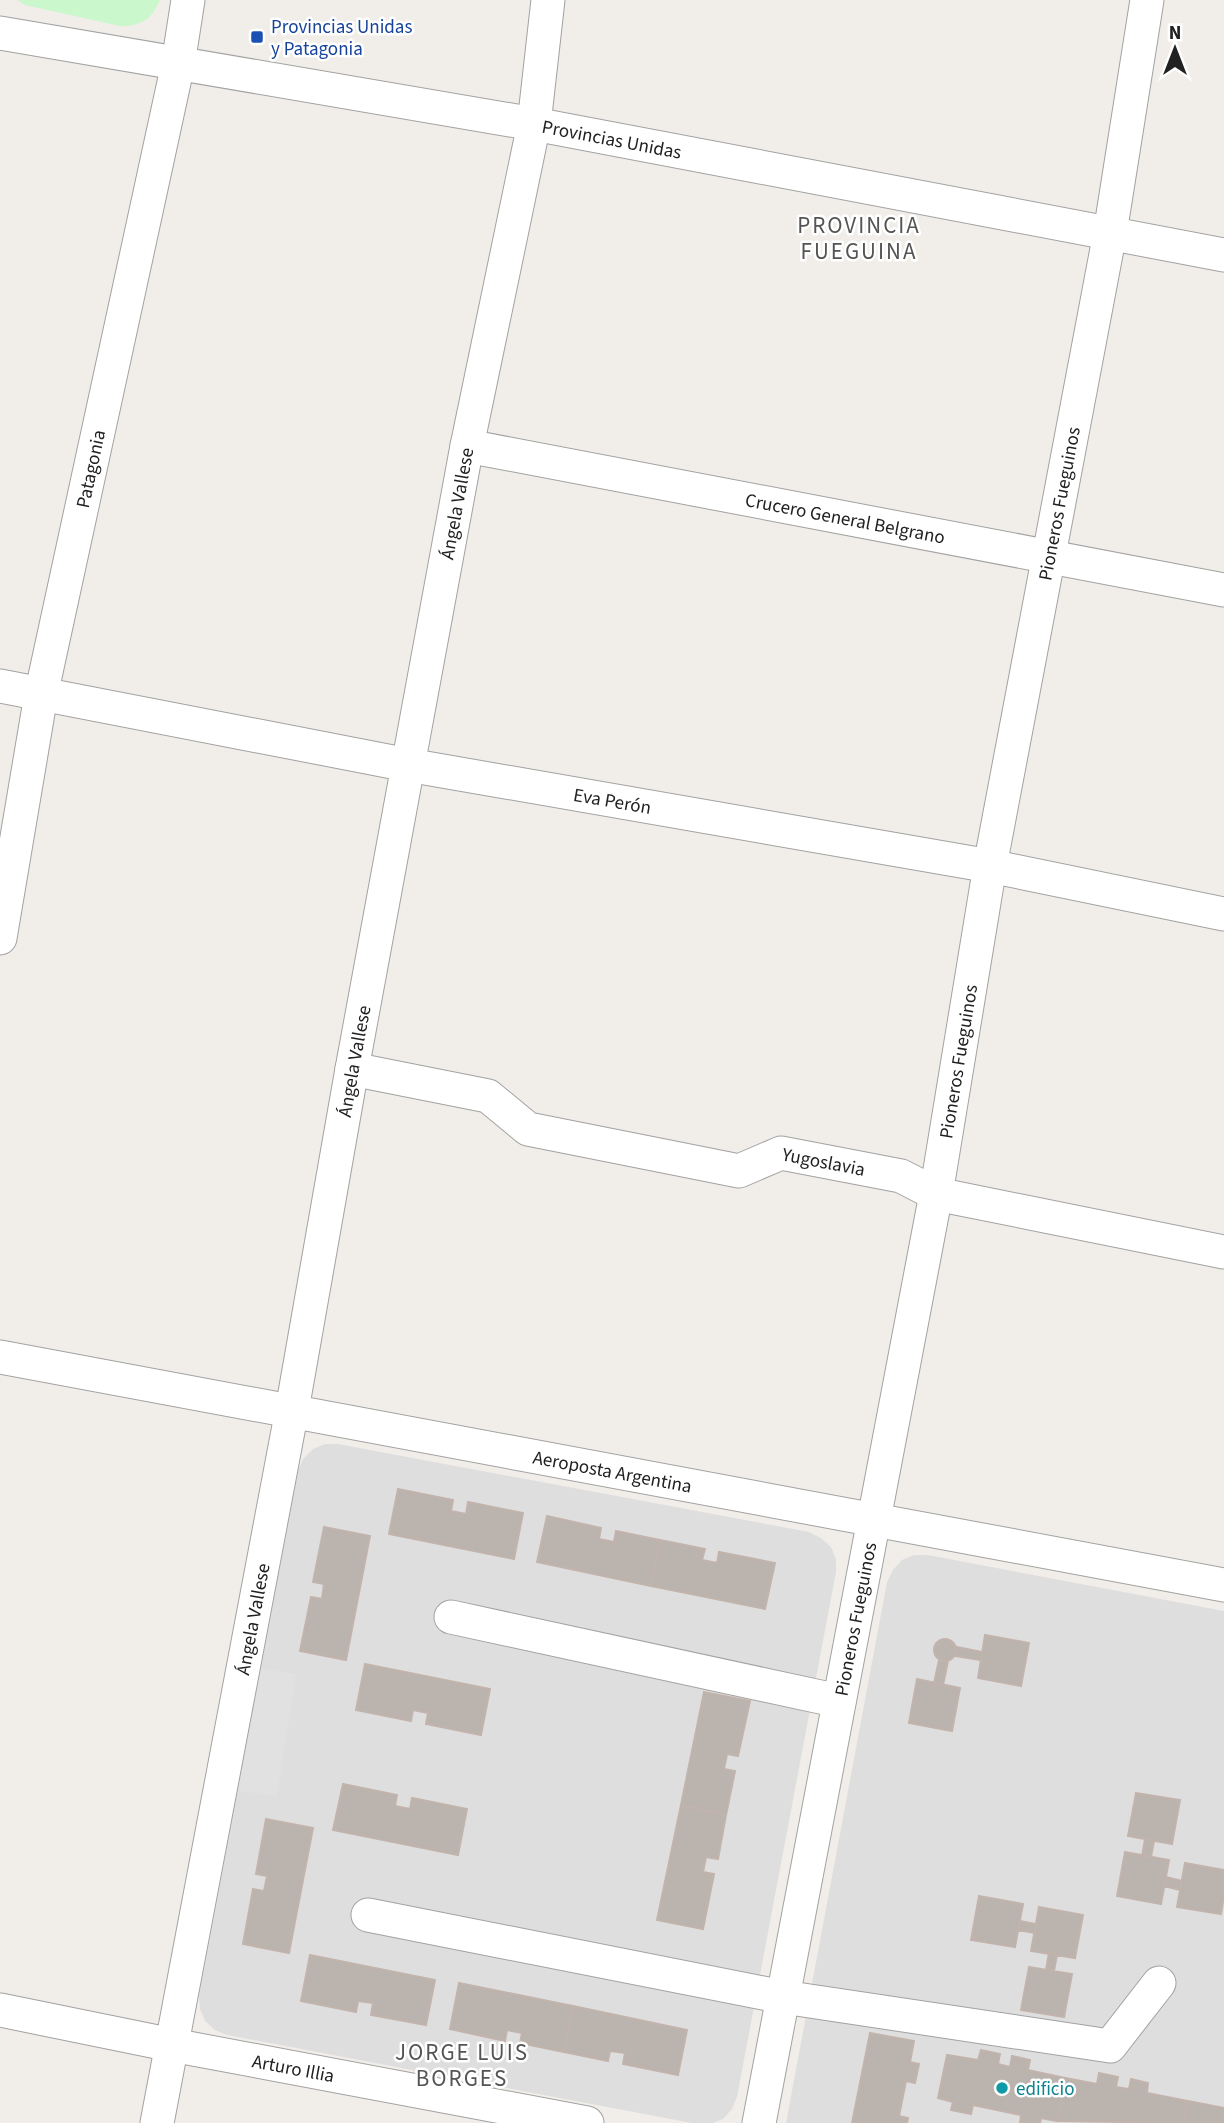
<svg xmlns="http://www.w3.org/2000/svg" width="1224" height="2123" font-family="'Source Sans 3',sans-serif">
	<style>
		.residential { fill: #dfdedf }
		.park { fill: #caf7cb }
		.parking { fill: #e1e1e1 }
		.building { fill: #bab3ae; stroke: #c2b4ac; stroke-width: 2 }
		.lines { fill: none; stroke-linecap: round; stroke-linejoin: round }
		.minor-casing { stroke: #a2a2a2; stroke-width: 35 }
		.minor { stroke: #fff; stroke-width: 33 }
		.transit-dot { fill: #1a4fb4; stroke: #fff; stroke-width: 2.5 }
		.culture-dot { fill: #0f9aa8; stroke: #fff; stroke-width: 2.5 }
		.labels { text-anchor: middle; stroke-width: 5; stroke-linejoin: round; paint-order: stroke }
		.transit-label { font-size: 19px; fill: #164399; stroke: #fff; text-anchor: start }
		.street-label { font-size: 19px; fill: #212121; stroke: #fff }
		.culture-label { font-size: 19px; fill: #0d838f; stroke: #fff; text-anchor: start }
		.quarter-label { font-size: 23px; letter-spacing: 2px; fill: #545454; stroke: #fff }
	</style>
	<rect width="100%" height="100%" fill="#f1eee9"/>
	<!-- residential -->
	<path class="residential" d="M 325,1444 L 338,1444 L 809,1532 L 821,1538 L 831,1547 L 836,1559 L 836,1572 L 737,2097 L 732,2109 L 723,2119 L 713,2123 L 692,2123 L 227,2035 L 215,2030 L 205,2021 L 200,2009 L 199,1996 L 298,1471 L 303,1459 L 313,1449 Z
		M 914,1555 L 928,1555 L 1224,1611 L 1224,2123 L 786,2123 L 887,1582 L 893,1570 L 902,1560 Z"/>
	<!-- park -->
	<path class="park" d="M 17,0 L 160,0 C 151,20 142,26 120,26 L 25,5 Z"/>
	<!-- parking -->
	<path class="parking" d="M 261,1669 L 296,1674 L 277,1796 L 238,1791 Z"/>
	<!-- building -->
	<path class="building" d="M 398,1489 L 453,1500 L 451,1511 L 466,1514 L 468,1502 L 523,1513 L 514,1559 L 389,1534 Z
		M 547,1516 L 601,1528 L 599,1539 L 614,1542 L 616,1531 L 660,1540 L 651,1586 L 537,1562 Z
		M 324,1527 L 370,1536 L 346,1660 L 300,1651 L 311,1597 L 322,1599 L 324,1584 L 313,1582 Z
		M 660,1540 L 705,1549 L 702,1560 L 717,1563 L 719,1552 L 775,1563 L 765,1609 L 651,1586 Z
		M 985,1635 L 1029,1643 L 1021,1686 L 978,1678 Z
		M934 1650a11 11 0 1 1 22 0a11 11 0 1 1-22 0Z
		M 957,1647 L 982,1652 L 981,1660 L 955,1656 Z
		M 939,1660 L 948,1661 L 943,1685 L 934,1683 Z
		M 365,1664 L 490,1689 L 481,1735 L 426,1724 L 428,1713 L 413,1710 L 411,1721 L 356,1710 Z
		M 917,1679 L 960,1688 L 952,1731 L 909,1723 Z
		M 704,1692 L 750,1701 L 738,1756 L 727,1754 L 724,1769 L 735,1771 L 726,1815 L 681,1805 Z
		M 343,1784 L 397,1795 L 395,1806 L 410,1809 L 412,1798 L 467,1809 L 458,1855 L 333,1830 Z
		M 1136,1793 L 1180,1800 L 1172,1844 L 1128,1836 Z
		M 681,1805 L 726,1815 L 718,1859 L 706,1857 L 703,1872 L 714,1874 L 703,1929 L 657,1920 Z
		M 266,1819 L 313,1828 L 289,1953 L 243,1944 L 253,1889 L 264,1891 L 267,1876 L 256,1874 Z
		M 1145,1839 L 1154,1841 L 1151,1857 L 1142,1856 Z
		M 1125,1852 L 1169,1860 L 1161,1904 L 1117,1896 Z
		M 1185,1863 L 1224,1870 L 1224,1895 L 1221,1914 L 1177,1907 Z
		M 1166,1877 L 1182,1881 L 1180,1890 L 1164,1886 Z
		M 979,1896 L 1023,1904 L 1015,1947 L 971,1940 Z
		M 1039,1907 L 1083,1915 L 1075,1958 L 1031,1951 Z
		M 1020,1921 L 1036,1924 L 1035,1933 L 1018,1930 Z
		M 1049,1953 L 1057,1955 L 1054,1971 L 1046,1970 Z
		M 310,1955 L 435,1980 L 426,2025 L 371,2015 L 373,2003 L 358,2001 L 356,2012 L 301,2001 Z
		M 1029,1967 L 1072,1974 L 1064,2017 L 1021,2010 Z
		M 459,1983 L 573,2006 L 564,2052 L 520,2043 L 522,2033 L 507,2030 L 505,2041 L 450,2029 Z
		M 573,2006 L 687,2030 L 678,2075 L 623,2064 L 625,2053 L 610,2051 L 608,2061 L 564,2052 Z
		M 870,2033 L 914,2041 L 910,2062 L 919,2064 L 915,2083 L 906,2081 L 899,2116 L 908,2118 L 907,2123 L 852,2123 Z
		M 981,2050 L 1000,2054 L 998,2064 L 1010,2067 L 1012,2056 L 1030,2060 L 1028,2070 L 1065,2078 L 1057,2121 L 1041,2118 L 1040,2123 L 1020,2123 L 1021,2115 L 973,2105 L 971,2114 L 951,2110 L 953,2102 L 938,2098 L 947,2055 L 978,2060 Z
		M 1099,2073 L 1118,2077 L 1116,2087 L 1129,2089 L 1131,2079 L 1148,2083 L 1147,2093 L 1188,2101 L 1183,2123 L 1057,2121 L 1065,2078 L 1097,2084 Z
		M 1188,2101 L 1224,2108 L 1224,2123 L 1183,2123 Z"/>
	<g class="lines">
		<!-- minor casing -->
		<g class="minor-casing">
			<g id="minor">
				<path id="s1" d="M 0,33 L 534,124 L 1224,255"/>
				<path id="s2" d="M 467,446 L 1224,590"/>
				<path id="s3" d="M 0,686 L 408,765 L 990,866 L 1224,914"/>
				<path id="s4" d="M 0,938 L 41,695 L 178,64 L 188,0"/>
				<path id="s5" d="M 352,1069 L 488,1096 L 528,1129 L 739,1171 L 781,1153 L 901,1176 L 936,1194 L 1224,1252"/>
				<path id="s6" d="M 0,1357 L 1224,1585"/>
				<path d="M 451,1617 L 839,1701"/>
				<path d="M 368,1915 L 783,1997 L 1110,2046 L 1159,1983"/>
				<path id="s7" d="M 0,2010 L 172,2045 L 587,2123"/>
				<path id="s8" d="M 157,2123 L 292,1410 L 352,1069 L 467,446 L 534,124 L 548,0"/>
				<path id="s9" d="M 759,2123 L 936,1194 L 990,866 L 1110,233 L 1147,0"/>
			</g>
		</g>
		<!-- minor -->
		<use href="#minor" class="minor"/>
	</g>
	<!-- markers -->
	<rect class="transit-dot" x="250" y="30" width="14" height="14" rx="3.5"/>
	<circle class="culture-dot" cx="1002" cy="2088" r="7"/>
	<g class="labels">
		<!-- transit labels -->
		<g class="transit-label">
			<text x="271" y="33">Provincias Unidas<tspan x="271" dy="22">y Patagonia</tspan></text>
		</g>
		<!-- street labels -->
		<g class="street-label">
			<text dy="7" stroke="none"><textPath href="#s1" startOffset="621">Provincias Unidas</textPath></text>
			<text dy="7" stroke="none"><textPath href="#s4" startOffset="478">Patagonia</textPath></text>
			<text dy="7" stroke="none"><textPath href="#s8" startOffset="1647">Ángela Vallese</textPath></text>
			<text dy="7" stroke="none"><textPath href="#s9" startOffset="1647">Pioneros Fueguinos</textPath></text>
			<text dy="7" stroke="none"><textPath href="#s2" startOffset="385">Crucero General Belgrano</textPath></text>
			<text dy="7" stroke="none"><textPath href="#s3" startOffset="623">Eva Perón</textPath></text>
			<text dy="7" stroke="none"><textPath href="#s8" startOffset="1080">Ángela Vallese</textPath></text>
			<text dy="7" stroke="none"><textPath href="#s9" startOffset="1080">Pioneros Fueguinos</textPath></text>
			<text dy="7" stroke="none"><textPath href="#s5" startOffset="495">Yugoslavia</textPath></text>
			<text dy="7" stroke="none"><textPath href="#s6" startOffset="623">Aeroposta Argentina</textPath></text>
			<text dy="7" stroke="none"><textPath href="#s8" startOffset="513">Ángela Vallese</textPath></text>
			<text dy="7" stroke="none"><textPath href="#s9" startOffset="513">Pioneros Fueguinos</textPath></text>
			<text dy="7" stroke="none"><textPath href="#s7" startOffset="299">Arturo Illia</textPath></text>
		</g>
		<!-- culture labels -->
		<g class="culture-label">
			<text x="1016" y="2095">edificio</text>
		</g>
		<!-- quarter labels -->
		<g class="quarter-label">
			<text x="859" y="233">PROVINCIA<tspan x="859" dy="26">FUEGUINA</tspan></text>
			<text x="462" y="2060">JORGE LUIS<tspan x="462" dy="26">BORGES</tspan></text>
		</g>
	</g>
	<!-- north arrow -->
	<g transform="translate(1175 49)" stroke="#ffffff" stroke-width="5" paint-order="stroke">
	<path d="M0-5L12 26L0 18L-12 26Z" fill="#212121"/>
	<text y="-10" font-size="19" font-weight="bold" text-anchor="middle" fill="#212121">N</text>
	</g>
</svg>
